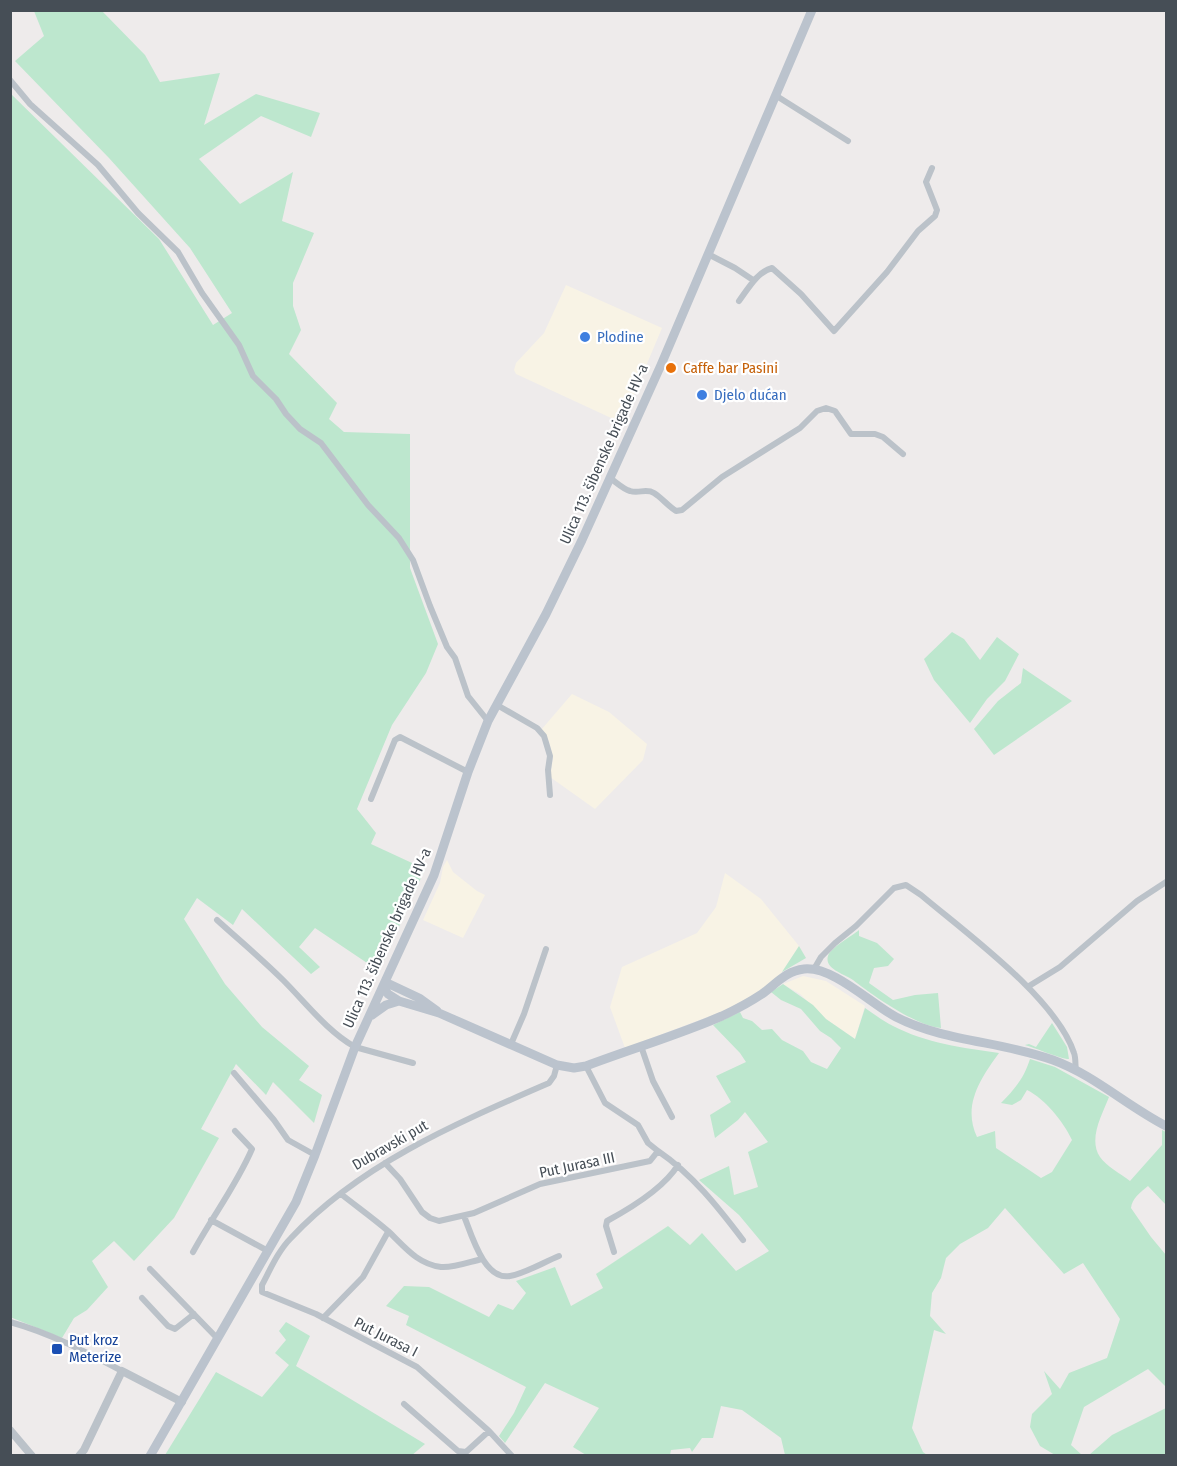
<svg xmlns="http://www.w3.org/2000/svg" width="1177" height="1466" font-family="'Fira Sans Condensed',sans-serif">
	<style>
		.commercial { fill: #f8f3e5 }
		.green { fill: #bde7ce }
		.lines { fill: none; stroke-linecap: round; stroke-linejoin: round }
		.minor { stroke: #bbc2c9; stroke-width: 6 }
		.tertiary { stroke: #bbc2c9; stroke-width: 8 }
		.secondary { stroke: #bbc3cd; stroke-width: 9 }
		.shop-dot { fill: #3f7fe0; stroke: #fff; stroke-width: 2 }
		.food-dot { fill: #e8710a; stroke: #fff; stroke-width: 2 }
		.transit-dot { fill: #1a4fb4; stroke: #fff; stroke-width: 2 }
		.labels { text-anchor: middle; stroke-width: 4.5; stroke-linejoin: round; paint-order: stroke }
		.shop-label { font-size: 15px; fill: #366cbe; stroke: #fff; text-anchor: start }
		.food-label { font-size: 15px; fill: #c56008; stroke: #fff; text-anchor: start }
		.street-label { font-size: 15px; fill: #464e56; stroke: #fff }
		.transit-label { font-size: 15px; fill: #164399; stroke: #fff; text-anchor: start }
	</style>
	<rect width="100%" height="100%" fill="#eeebeb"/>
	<!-- commercial -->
	<path class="commercial" d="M 566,285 L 662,328 L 622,423 L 516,374 L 514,370 L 516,363 L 544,333 Z
		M 572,694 L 609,712 L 647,744 L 643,760 L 595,809 L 550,777 L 553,759 L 551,749 L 549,741 L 541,730 Z
		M 447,860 L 453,872 L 477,891 L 485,895 L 463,938 L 423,920 L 440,883 L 443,867 Z
		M 725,873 L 761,899 L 799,946 L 782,972 L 764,989 L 726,1010 L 625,1048 L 610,1007 L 622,967 L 697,933 L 716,907 Z
		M 803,976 L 826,981 L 865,1006 L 855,1039 L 826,1019 L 800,994 L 783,984 Z"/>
	<!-- green -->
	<path class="green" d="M 34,11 L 102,11 L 145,55 L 160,82 L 220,73 L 204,125 L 256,94 L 320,113 L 311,137 L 261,116 L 199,159 L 240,204 L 293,172 L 282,221 L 314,233 L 293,283 L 293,306 L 301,330 L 289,354 L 337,403 L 329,419 L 344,432 L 410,434 L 410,568 L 438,644 L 426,673 L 392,725 L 357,809 L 376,833 L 371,844 L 425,869 L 379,971 L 315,928 L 299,947 L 320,967 L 311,974 L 242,909 L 233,925 L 197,898 L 184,919 L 225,984 L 262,1027 L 309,1066 L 299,1080 L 322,1095 L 314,1123 L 273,1082 L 266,1095 L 236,1064 L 201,1129 L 219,1138 L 174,1218 L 134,1261 L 114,1241 L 92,1261 L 108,1287 L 87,1310 L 74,1318 L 62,1338 L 10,1317 L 10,93 L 159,239 L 213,325 L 232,313 L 190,248 L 109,158 L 15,61 L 44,36 Z
		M 952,632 L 964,639 L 980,660 L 997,637 L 1019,654 L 1005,681 L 987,699 L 970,723 L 934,680 L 924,659 Z
		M 1023,668 L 1072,701 L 994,755 L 974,729 L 998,701 L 1021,683 Z
		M 859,930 L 859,936 L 877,943 L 894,959 L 888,966 L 874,968 L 869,983 L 893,1000 L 915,995 L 938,993 L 941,1028 C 916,1026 872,995 853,980 C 845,974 824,969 828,956 C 830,948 852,936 859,930 Z
		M 799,946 L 806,958 L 782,972 Z
		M 783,984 L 813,1005 L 826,1019 L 855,1039 L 865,1008 C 874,1014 883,1021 893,1026 C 926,1043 963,1048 999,1053 C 981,1078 962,1105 977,1137 L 995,1131 L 996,1148 L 1041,1178 L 1052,1172 L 1072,1140 C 1063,1121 1045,1099 1027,1090 L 1021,1100 L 1012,1105 L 1001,1103 C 1015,1089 1024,1078 1030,1059 L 1055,1067 L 1109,1097 C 1102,1115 1088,1139 1100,1157 C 1106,1166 1121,1174 1130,1181 L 1162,1145 L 1162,1130 L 1166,1132 L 1166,1205 L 1148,1186 C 1141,1192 1132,1198 1131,1208 L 1151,1237 L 1166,1255 L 1166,1387 L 1148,1369 L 1084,1407 L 1071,1445 L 1082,1455 L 1055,1455 L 1040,1446 L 1030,1427 L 1032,1414 L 1052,1394 L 1044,1371 L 1060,1389 L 1069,1373 L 1107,1358 L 1120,1319 L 1083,1263 L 1064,1274 L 1005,1208 L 988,1228 L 960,1244 L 946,1258 L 941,1278 L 932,1293 L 930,1316 L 946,1334 L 934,1330 L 912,1428 L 923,1452 L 927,1455 L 785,1455 L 781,1438 L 742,1410 L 721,1406 L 713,1438 L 702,1438 L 692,1452 L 690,1448 L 671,1450 L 670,1455 L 586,1455 L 573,1447 L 599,1408 L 545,1383 L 505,1443 L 499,1436 L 514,1413 L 526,1387 L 406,1325 L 409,1316 L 386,1306 L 404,1286 L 429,1287 L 489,1317 L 498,1304 L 513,1310 L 526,1293 L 516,1281 L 555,1267 L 571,1306 L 603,1288 L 596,1274 L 668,1226 L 690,1245 L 702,1233 L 736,1271 L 769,1251 L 739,1215 L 699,1180 L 729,1166 L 734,1195 L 758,1187 L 748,1152 L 768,1142 L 745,1112 L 738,1120 L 715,1138 L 710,1115 L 731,1102 L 716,1076 L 746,1062 L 740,1053 L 713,1025 L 740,1012 L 743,1018 L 752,1021 L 762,1030 L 772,1029 L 782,1040 L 803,1051 L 811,1062 L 827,1069 L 841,1048 L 831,1038 L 820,1031 L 801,1009 L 781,1000 L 771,992 Z
		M 1052,1023 L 1067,1047 L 1069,1059 C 1060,1059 1036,1048 1025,1045 L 1029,1044 L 1036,1047 Z
		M 286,1322 L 310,1336 L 296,1366 L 425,1444 L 411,1456 L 165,1455 L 216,1372 L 262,1397 L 289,1365 L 275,1353 L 286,1340 L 279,1331 Z
		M 1166,1408 L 1166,1455 L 1089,1455 L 1112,1435 Z"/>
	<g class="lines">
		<!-- minor -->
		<path class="minor" d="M 10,80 L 30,104 L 98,165 L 138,213 L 178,252 L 202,293 L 239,345 L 253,376 L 276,399 L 286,414 L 300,429 L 321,443 L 368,505 L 399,538 L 413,560 L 430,606 L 447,647 L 455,658 L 468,696 L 488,721
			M 775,95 L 848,141
			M 708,254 L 735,268 L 753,280
			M 739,301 C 748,289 757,272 772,268 L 801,294 L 834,331 L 887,272 L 918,231 L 935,216 L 937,210 L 926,182 L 932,168
			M 610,478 C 616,482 623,489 630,491 C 639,494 646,488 654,493 C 662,498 668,506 676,511 L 682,510 L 722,477 L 800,428 L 817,411 L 826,408 L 835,411 L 851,434 L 875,434 L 883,437 L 903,454
			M 497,705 L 537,728 L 544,736 L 550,756 L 548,770 L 550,795
			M 371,799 L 395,740 L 400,737 L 468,772
			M 217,920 C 239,940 262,959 283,980 C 306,1003 327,1031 355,1047 L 413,1063
			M 814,969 L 821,957 L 835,943 L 856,926 L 894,888 L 906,885 L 921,895 C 966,933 1056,998 1074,1053 C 1076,1058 1075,1065 1076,1071
			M 1029,986 L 1060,967 L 1137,901 L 1166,882
			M 511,1044 L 524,1014 L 546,949
			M 641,1046 L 653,1081 L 672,1117
			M 234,1073 L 274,1120 L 288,1140 L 315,1155
			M 658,1151 C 692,1174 718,1207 743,1240
			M 385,1163 L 400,1179 L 422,1212 L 430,1218 L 439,1221 L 474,1213 L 540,1184 L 650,1161 L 658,1151 L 648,1143 L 638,1125 L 605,1103 L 586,1066
			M 341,1194 C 356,1206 373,1218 388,1231 C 404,1246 417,1264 441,1267 C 454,1268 469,1262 482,1259
			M 464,1216 C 471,1233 484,1281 510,1276 C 524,1274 544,1262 559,1256
			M 211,1220 L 268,1251
			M 193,1252 C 212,1217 236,1186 252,1149 L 235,1131
			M 614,1252 L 606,1226 L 607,1221 C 631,1208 664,1188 678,1165
			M 150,1269 L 218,1339
			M 142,1298 L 168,1326 L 175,1329 L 194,1314
			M 323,1318 L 363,1277 L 388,1232
			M 10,1322 C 50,1333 86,1352 122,1371
			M 404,1404 L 458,1451 L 466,1452 L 489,1431
			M 512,1456 L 489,1431 L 417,1367 L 316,1314 L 262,1292 L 262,1285 C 270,1270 278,1251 291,1238 C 360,1164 457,1123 549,1083 L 554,1076 L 557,1065"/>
		<!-- tertiary -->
		<path class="tertiary" d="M 10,1430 L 32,1456
			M 79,1456 L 84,1450 L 122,1371 L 182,1402"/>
		<!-- secondary -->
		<path class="secondary" d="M 385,982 L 419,998 L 437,1011
			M 383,987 L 388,994 L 399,1001 L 439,1013 L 557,1065 L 574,1068 L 586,1066 C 631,1049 678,1035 722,1016 C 735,1010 750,1002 762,994 C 776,984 786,971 804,969 C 833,966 871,1004 896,1017 C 945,1042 1001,1041 1053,1060 C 1094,1075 1127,1106 1166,1126
			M 372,1015 L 386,1005 L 399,1001
			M 150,1456 L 296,1202 L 315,1155 L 355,1047 L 434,875 L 468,772 L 488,721 L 546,614 L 582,540 L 661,365 L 812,10"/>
	</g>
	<!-- markers -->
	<g class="shop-dot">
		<circle cx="585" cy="337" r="6"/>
		<circle cx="702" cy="395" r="6"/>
	</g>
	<circle class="food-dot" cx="671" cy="368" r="6"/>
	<rect class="transit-dot" x="51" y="1343" width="12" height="12" rx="3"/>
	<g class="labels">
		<!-- shop labels -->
		<g class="shop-label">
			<text x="597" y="342">Plodine</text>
			<text x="714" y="400">Djelo dućan</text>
		</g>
		<!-- food labels -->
		<g class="food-label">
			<text x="683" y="373">Caffe bar Pasini</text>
		</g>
		<!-- street labels -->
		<g class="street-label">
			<text transform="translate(604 454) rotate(-66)" y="5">Ulica 113. šibenske brigade HV-a</text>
			<text transform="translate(387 938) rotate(-66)" y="5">Ulica 113. šibenske brigade HV-a</text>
			<text transform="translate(390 1145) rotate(-30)" y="5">Dubravski put</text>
			<text transform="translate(577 1165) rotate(-12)" y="5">Put Jurasa III</text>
			<text transform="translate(386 1337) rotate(27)" y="5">Put Jurasa I</text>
		</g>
		<!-- transit labels -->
		<g class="transit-label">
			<text x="69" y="1345">Put kroz<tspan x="69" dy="17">Meterize</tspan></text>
		</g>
	</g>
	<!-- border -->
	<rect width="1177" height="1466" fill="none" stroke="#464e56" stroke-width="24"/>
</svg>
